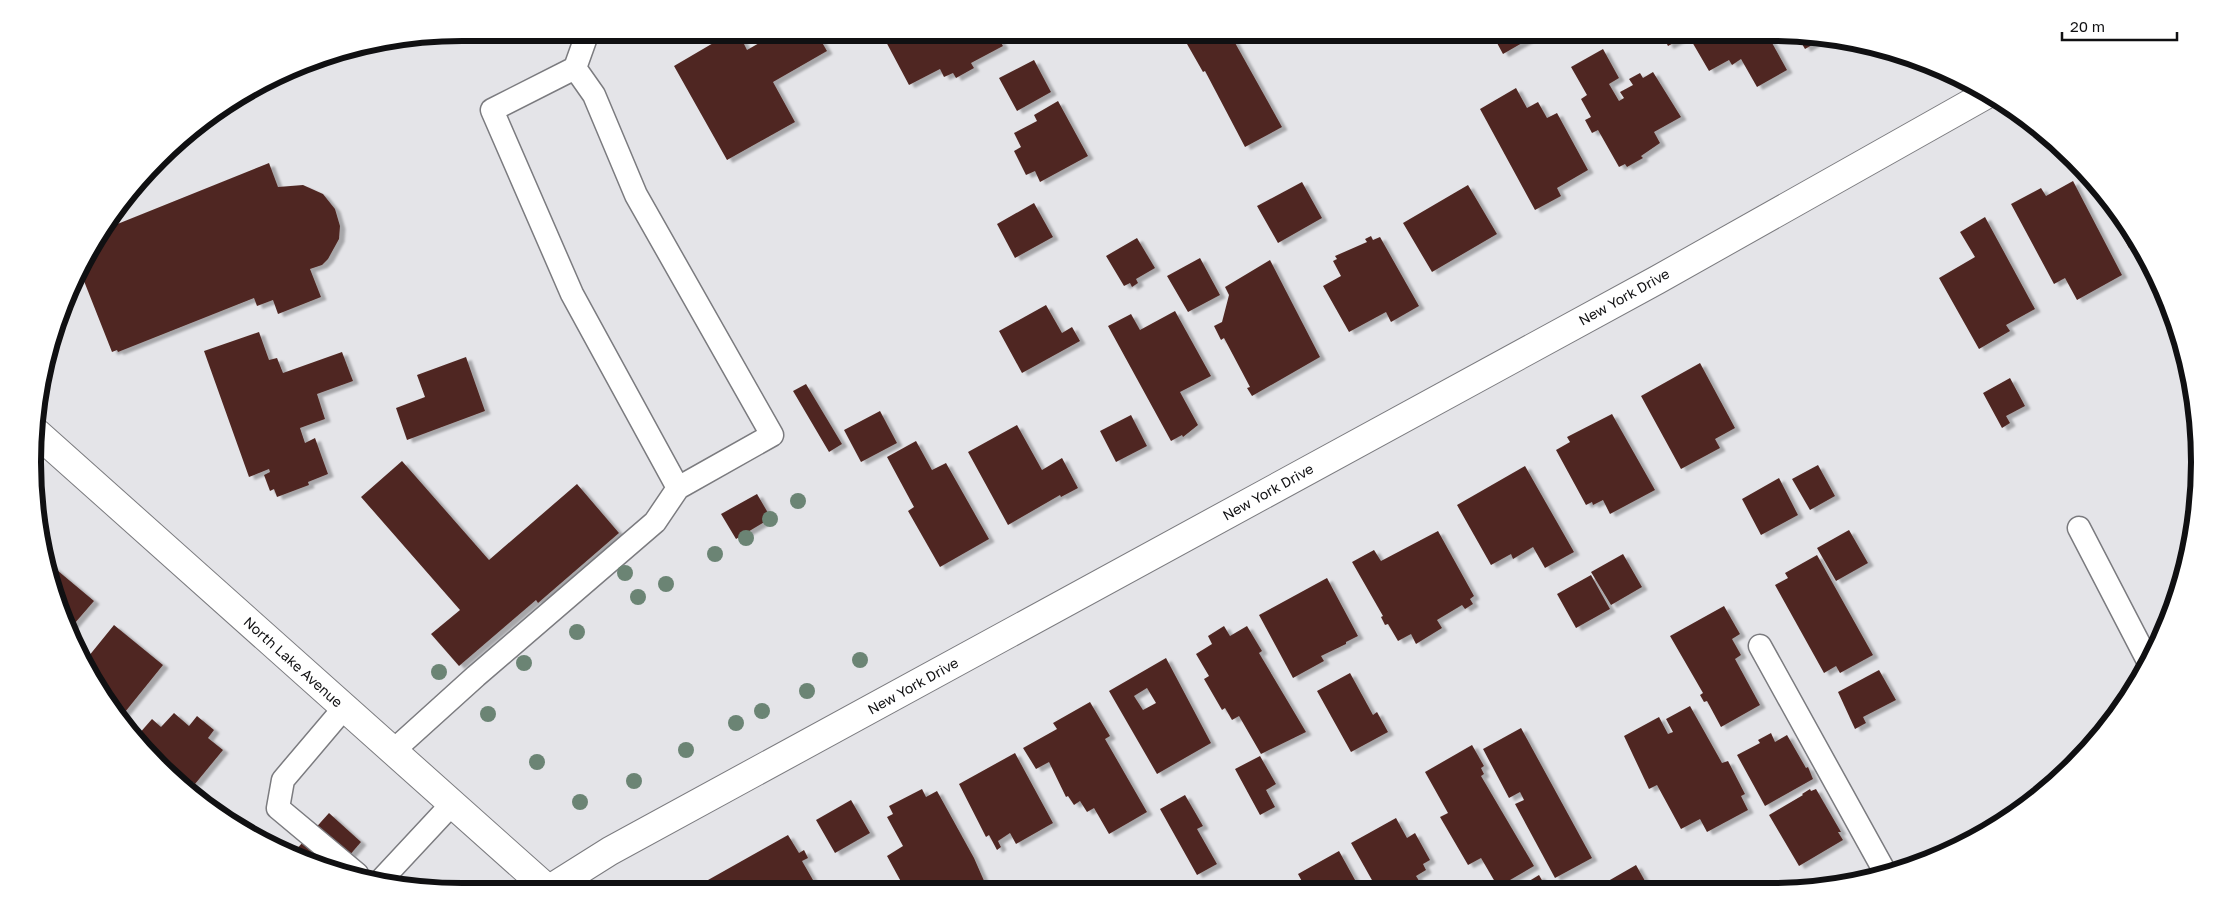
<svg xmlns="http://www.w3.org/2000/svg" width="2232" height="924" font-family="'Golos Text',sans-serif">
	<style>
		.building { fill: #502823; fill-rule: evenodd; filter: url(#shadow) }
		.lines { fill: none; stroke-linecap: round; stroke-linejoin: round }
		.lane-casing { stroke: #7b7b7f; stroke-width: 25 }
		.street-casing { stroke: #7b7b7f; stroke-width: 30 }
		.secondary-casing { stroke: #7b7b7f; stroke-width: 30 }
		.lane { stroke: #fff; stroke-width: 22 }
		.street { stroke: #fff; stroke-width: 28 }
		.secondary { stroke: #fff; stroke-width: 28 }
		.tree { fill: #6b8474 }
		.labels { text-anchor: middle; stroke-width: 5; stroke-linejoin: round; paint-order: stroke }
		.street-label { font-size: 14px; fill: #101012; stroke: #fff }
		.rim { fill: none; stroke: #101012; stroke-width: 6 }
	</style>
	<defs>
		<filter id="shadow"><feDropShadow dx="5.5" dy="3" stdDeviation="1" flood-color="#0004"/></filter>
	</defs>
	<rect width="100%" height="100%" fill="#e4e4e8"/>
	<!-- building -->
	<path class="building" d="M 732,32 L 738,32 L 747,50 L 778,32 L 816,32 L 827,51 L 773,82 L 795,122 L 727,160 L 674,66 Z
		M 894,32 L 995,32 L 1003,46 L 971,63 L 974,68 L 956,78 L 953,73 L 944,77 L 940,69 L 909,85 L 884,38 Z
		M 1188,32 L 1229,32 L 1282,127 L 1245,147 L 1205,71 L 1203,72 L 1187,44 L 1193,40 L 1192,38 L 1189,40 L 1186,34 Z
		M 1491,32 L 1527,32 L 1531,38 L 1503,54 Z
		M 1661,32 L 1766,32 L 1787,70 L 1757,87 L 1741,59 L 1732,65 L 1729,60 L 1709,71 L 1688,35 L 1668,46 Z
		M 1798,37 L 1819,41 L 1805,49 Z
		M 1603,49 L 1619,78 L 1609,84 L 1619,101 L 1624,98 L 1620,92 L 1633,85 L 1629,79 L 1640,73 L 1643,78 L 1653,72 L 1681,117 L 1654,132 L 1660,143 L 1641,156 L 1643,158 L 1627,167 L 1625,164 L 1619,167 L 1598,130 L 1592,133 L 1585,120 L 1591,117 L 1581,99 L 1587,95 L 1571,67 Z
		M 1034,60 L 1051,92 L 1017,111 L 999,78 Z
		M 1516,88 L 1527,108 L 1538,102 L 1547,118 L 1557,113 L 1588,170 L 1557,188 L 1561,196 L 1535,210 L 1480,109 Z
		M 1058,101 L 1088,156 L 1040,182 L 1035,171 L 1026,175 L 1014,151 L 1021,147 L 1014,133 L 1037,121 L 1034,115 Z
		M 269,163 L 278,187 L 303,185 L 323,194 L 335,209 L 340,226 L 339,239 L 328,259 L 322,265 L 310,269 L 321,297 L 278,314 L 273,300 L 257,306 L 254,298 L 118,352 L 117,350 L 112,352 L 82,276 L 78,277 L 77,275 L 90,248 L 105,229 Z
		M 2073,181 L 2122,275 L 2077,300 L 2065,278 L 2054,284 L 2011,204 L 2041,188 L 2046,196 Z
		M 2092,181 L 2111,200 L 2138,244 L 2129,248 Z
		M 1302,182 L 1322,218 L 1278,243 L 1257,206 Z
		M 1468,185 L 1497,234 L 1432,272 L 1403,223 Z
		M 1034,203 L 1053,237 L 1015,258 L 997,224 Z
		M 1985,217 L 2035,309 L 2006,325 L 2010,331 L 1979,349 L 1939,278 L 1975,257 L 1960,232 Z
		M 1371,236 L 1373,240 L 1380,237 L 1419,306 L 1391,322 L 1386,312 L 1349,332 L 1323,286 L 1341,276 L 1333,261 L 1337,259 L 1335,256 L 1367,242 L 1365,239 Z
		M 1137,238 L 1155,268 L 1136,279 L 1138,283 L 1132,287 L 1130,283 L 1124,286 L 1106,256 Z
		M 1200,258 L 1220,295 L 1188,312 L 1167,276 Z
		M 1270,260 L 1320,357 L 1252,396 L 1247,388 L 1250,387 L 1224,338 L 1221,340 L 1214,326 L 1222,322 L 1229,295 L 1225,287 Z
		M 1046,305 L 1062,333 L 1072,327 L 1080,341 L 1022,373 L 999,331 Z
		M 1175,311 L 1211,376 L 1180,392 L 1198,425 L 1183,437 L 1182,435 L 1171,441 L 1108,326 L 1131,314 L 1140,330 Z
		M 259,332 L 269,360 L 277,358 L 283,373 L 342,352 L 353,381 L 317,394 L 325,419 L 300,428 L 305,443 L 315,438 L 328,474 L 308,482 L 309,485 L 277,497 L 274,489 L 270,491 L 264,475 L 270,472 L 269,469 L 249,477 L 204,351 Z
		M 466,357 L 485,411 L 407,440 L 396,408 L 425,397 L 417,375 Z
		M 1700,363 L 1735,428 L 1715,439 L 1720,448 L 1681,469 L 1641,396 Z
		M 2010,378 L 2025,406 L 2006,416 L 2010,423 L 2002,428 L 1983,393 Z
		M 806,384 L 842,444 L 829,452 L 793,391 Z
		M 880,411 L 897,443 L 861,462 L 844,430 Z
		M 1612,414 L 1655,490 L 1610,514 L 1603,500 L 1593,505 L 1592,502 L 1586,505 L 1556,450 L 1570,442 L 1567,437 Z
		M 1131,415 L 1147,446 L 1116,462 L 1100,431 Z
		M 1017,425 L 1042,470 L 1062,458 L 1078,488 L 1061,497 L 1060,495 L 1008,525 L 968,452 Z
		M 916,441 L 932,470 L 946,463 L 989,539 L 940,567 L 908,511 L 914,507 L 887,457 Z
		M 402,461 L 489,560 L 577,484 L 619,533 L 538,603 L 536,600 L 459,666 L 431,634 L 460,610 L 361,497 Z
		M 1818,465 L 1835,496 L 1810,510 L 1792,479 Z
		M 1525,466 L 1574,552 L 1545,568 L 1533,547 L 1513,559 L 1511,554 L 1491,565 L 1457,505 Z
		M 1779,478 L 1798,515 L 1761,535 L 1742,499 Z
		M 757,494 L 771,518 L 736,539 L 721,514 Z
		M 1849,530 L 1868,563 L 1836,581 L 1817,548 Z
		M 1438,531 L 1474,596 L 1470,599 L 1473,604 L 1465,609 L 1462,605 L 1437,620 L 1442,628 L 1416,644 L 1411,634 L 1398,641 L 1388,624 L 1385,625 L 1381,617 L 1383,616 L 1352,562 L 1374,550 L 1381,561 Z
		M 1623,554 L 1642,587 L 1611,605 L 1591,572 Z
		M 1817,555 L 1873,655 L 1840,673 L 1836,666 L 1824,673 L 1775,585 L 1788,578 L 1785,573 Z
		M 45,560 L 94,601 L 68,631 L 65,627 Z
		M 1591,575 L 1610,609 L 1576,628 L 1557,594 Z
		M 1327,578 L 1358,636 L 1346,642 L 1346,644 L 1321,656 L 1324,661 L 1293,678 L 1259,615 Z
		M 1724,606 L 1740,634 L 1732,639 L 1741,655 L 1735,659 L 1760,705 L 1721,727 L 1707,701 L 1704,702 L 1700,695 L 1703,693 L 1670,636 Z
		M 114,625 L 163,665 L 121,717 L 105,700 L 84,662 Z
		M 1224,626 L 1230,636 L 1247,626 L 1262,651 L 1259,653 L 1306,732 L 1261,754 L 1239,716 L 1232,720 L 1225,708 L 1222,710 L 1204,679 L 1209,676 L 1196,654 L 1212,644 L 1208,636 Z
		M 1166,658 L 1211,743 L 1157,774 L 1109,691 ZM 1147,688 L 1156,703 L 1143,710 L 1134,696 Z
		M 1879,670 L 1896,700 L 1863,717 L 1866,723 L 1855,729 L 1838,692 Z
		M 1350,673 L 1373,715 L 1377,712 L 1388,732 L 1351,752 L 1317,691 Z
		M 1090,702 L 1110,736 L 1105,739 L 1147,812 L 1109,834 L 1094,808 L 1087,812 L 1080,801 L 1074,805 L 1068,796 L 1066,797 L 1049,762 L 1036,769 L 1023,748 L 1057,729 L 1053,723 Z
		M 1690,706 L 1722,763 L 1728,761 L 1745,794 L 1741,796 L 1748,810 L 1707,832 L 1700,819 L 1681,829 L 1657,785 L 1649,789 L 1624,736 L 1659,717 L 1668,734 L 1673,732 L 1666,719 Z
		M 174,713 L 189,726 L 197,716 L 214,730 L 208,738 L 223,750 L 195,784 L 193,782 L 187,789 L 138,735 L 152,719 L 161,727 Z
		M 1521,728 L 1592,858 L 1555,878 L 1515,804 L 1524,800 L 1520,792 L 1509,798 L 1483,749 Z
		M 1771,733 L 1775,742 L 1787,735 L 1806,768 L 1808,767 L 1813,779 L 1765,806 L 1737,755 L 1760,743 L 1758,740 Z
		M 1472,745 L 1484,766 L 1481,768 L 1484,774 L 1481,776 L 1534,866 L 1498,887 L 1481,858 L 1468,865 L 1440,817 L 1448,813 L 1425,772 Z
		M 1015,753 L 1053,823 L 1016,844 L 1010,833 L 998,841 L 1001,847 L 997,850 L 989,835 L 986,837 L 959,784 Z
		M 1260,756 L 1276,784 L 1266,790 L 1275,807 L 1260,815 L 1235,769 Z
		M 922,789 L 926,797 L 937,791 L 974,858 L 985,883 L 975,888 L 976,890 L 901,890 L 905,889 L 887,856 L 903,846 L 887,817 L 893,814 L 889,806 Z
		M 1810,789 L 1811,791 L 1816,789 L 1841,832 L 1838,832 L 1843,840 L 1799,866 L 1769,815 L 1803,795 L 1802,794 Z
		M 1185,795 L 1203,826 L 1197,829 L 1217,864 L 1197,875 L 1160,809 Z
		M 851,800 L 870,833 L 835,853 L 816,820 Z
		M 329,813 L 361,842 L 336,871 L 324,869 L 294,852 Z
		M 1396,818 L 1407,838 L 1415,833 L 1430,860 L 1423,864 L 1426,870 L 1416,876 L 1423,887 L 1434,881 L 1439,889 L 1377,889 L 1351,843 Z
		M 788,835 L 799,853 L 804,850 L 808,858 L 802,861 L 813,880 L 793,891 L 715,891 L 708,880 Z
		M 1339,851 L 1360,889 L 1306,889 L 1298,874 Z
		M 1636,865 L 1649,888 L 1596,888 Z
		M 1539,875 L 1547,889 L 1516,889 Z
		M 1278,882 L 1281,889 L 1265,889 Z"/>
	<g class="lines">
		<!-- lane casing -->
		<g class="lane-casing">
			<path id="lane" d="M 575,68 L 594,95 L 636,195 L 772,435 L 678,488 L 572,294 L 492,110 L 575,68 L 585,40 L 582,32
				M 2079,528 L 2147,659
				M 1760,646 L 1885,872
				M 344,708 L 283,780 L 278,808 L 357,874
				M 393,751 L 476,676 L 655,522 L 678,488
				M 383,878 L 451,805"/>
		</g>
		<!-- street casing -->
		<g class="street-casing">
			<path id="street" d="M 548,890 L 610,851 L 1657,280 L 1989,93"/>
		</g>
		<!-- secondary casing -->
		<g class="secondary-casing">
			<path id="secondary" d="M 37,433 L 550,891"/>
		</g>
		<!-- lane -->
		<use href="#lane" class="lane"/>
		<!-- street -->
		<use href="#street" class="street"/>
		<!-- secondary -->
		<use href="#secondary" class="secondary"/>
	</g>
	<!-- trees -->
	<g class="tree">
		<circle cx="798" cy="501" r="8"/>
		<circle cx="770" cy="519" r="8"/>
		<circle cx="746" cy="538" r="8"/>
		<circle cx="715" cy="554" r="8"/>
		<circle cx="625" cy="573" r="8"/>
		<circle cx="666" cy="584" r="8"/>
		<circle cx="638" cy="597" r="8"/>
		<circle cx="577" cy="632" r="8"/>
		<circle cx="860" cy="660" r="8"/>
		<circle cx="524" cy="663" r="8"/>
		<circle cx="439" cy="672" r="8"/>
		<circle cx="807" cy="691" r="8"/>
		<circle cx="762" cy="711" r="8"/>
		<circle cx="488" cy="714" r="8"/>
		<circle cx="736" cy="723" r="8"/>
		<circle cx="686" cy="750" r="8"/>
		<circle cx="537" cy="762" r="8"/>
		<circle cx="634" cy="781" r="8"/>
		<circle cx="580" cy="802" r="8"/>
	</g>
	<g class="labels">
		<!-- street labels -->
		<g class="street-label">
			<text transform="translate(1624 297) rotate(-29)" y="5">New York Drive</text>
			<text transform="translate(1268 492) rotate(-29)" y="5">New York Drive</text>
			<text transform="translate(293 662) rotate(42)" y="5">North Lake Avenue</text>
			<text transform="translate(913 686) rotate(-29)" y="5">New York Drive</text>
		</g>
	</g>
	<!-- crop -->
	<path d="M0 0H2232V924H0ZM462 41H1770A421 421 0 0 1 2191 462V462A421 421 0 0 1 1770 883H462A421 421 0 0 1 41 462V462A421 421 0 0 1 462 41Z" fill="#fff" fill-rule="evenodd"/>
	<path class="rim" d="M462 41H1770A421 421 0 0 1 2191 462V462A421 421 0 0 1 1770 883H462A421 421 0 0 1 41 462V462A421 421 0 0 1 462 41Z"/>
	<!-- scale -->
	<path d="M2062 32v8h115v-8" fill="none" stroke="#101012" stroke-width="2.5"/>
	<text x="2070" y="32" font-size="15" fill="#101012" stroke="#ffffff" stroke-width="4" paint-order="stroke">20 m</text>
</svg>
